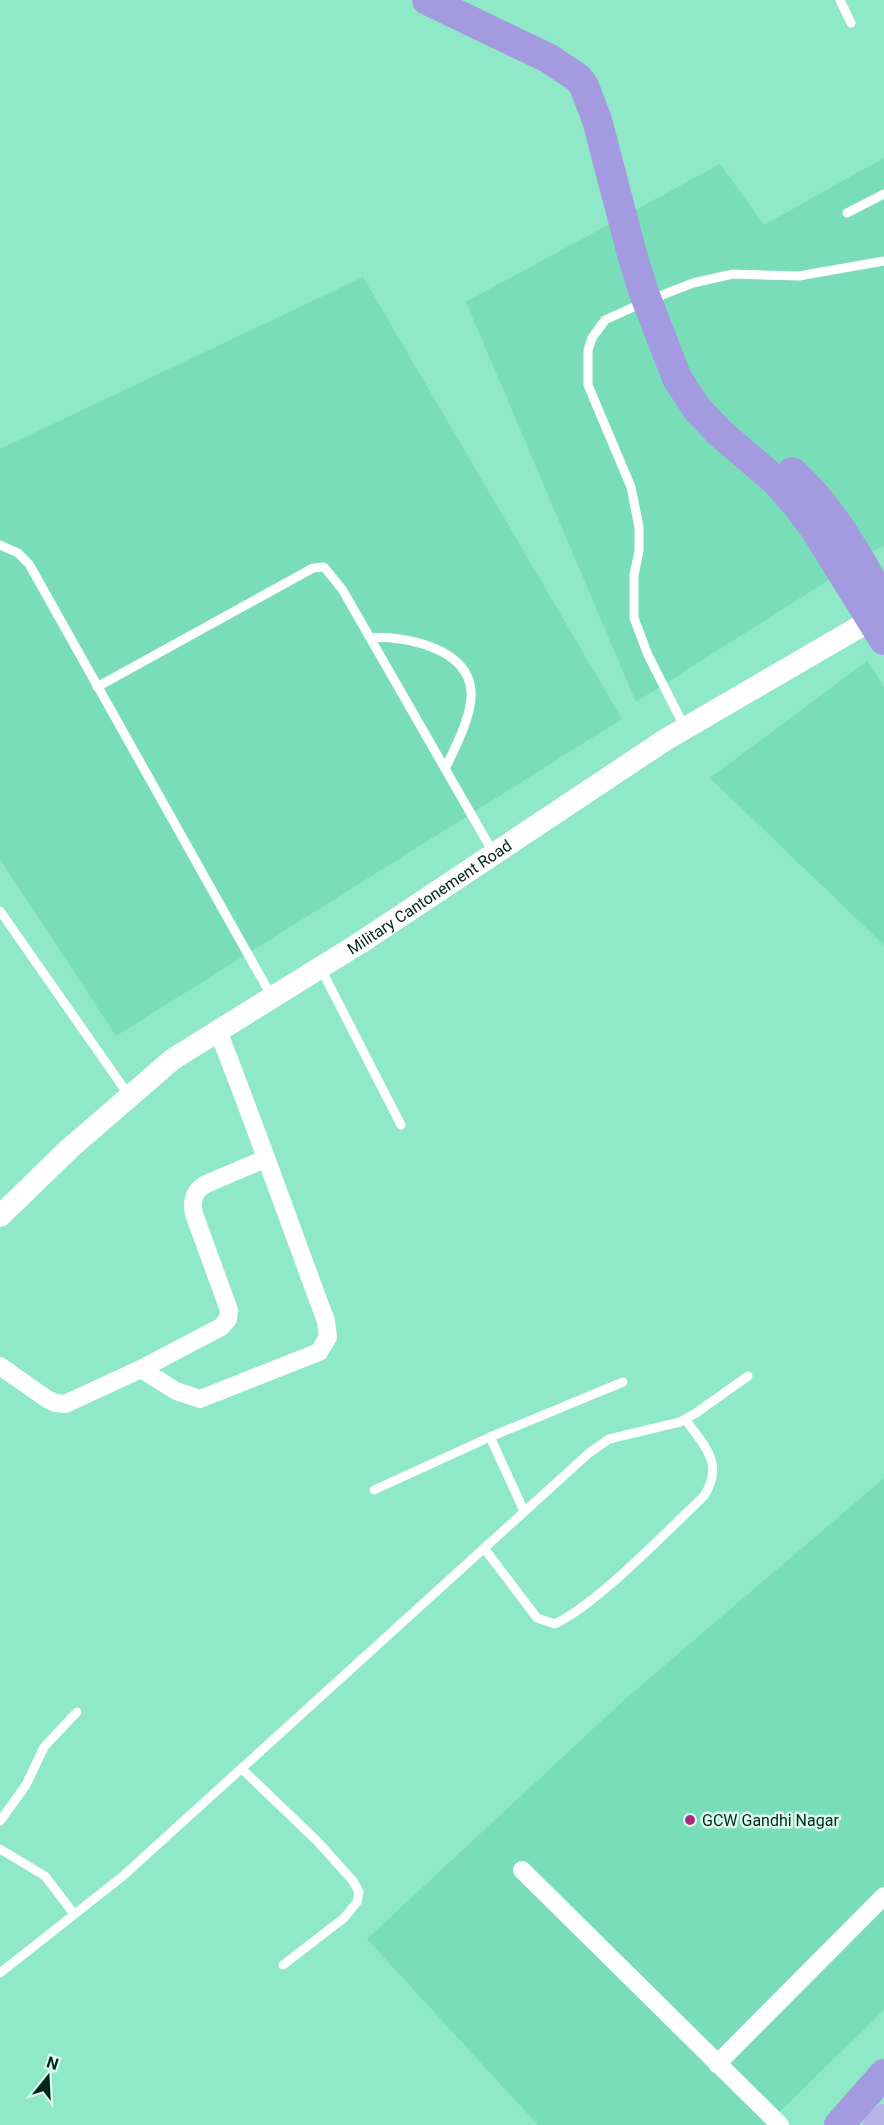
<svg xmlns="http://www.w3.org/2000/svg" width="884" height="2125" font-family="Roboto,sans-serif">
	<style>
		.built { fill: #79ddba }
		.lines { fill: none; stroke-linecap: round; stroke-linejoin: round }
		.service { stroke: #fff; stroke-width: 9 }
		.minor { stroke: #fff; stroke-width: 18 }
		.tertiary { stroke: #fff; stroke-width: 22 }
		.primary { stroke: #bab3e7; stroke-width: 28 }
		.trunk { stroke: #a39adf; stroke-width: 30 }
		.poi-dot { fill: #ad2c79; stroke: #dbfdef; stroke-width: 2 }
		.labels { text-anchor: middle; stroke-width: 5; stroke-linejoin: round; paint-order: stroke }
		.street-label { font-size: 16px; fill: #00261b; stroke: #dbfdef }
		.poi-label { font-size: 16px; fill: #00261b; stroke: #dbfdef; text-anchor: start }
	</style>
	<rect width="100%" height="100%" fill="#8fe8c8"/>
	<!-- built -->
	<path class="built" d="M 884,158 L 884,545 L 636,702 L 466,302 L 720,164 L 764,225 Z
		M 363,277 L 622,719 L 116,1036 L 0,859 L 0,449 Z
		M 867,661 L 884,687 L 884,945 L 710,778 Z
		M 884,1478 L 884,2010 L 766,2125 L 538,2125 L 367,1939 L 623,1701 Z"/>
	<g class="lines">
		<!-- service -->
		<path class="service" d="M 840,0 L 851,23
			M 847,213 L 884,194
			M 0,545 L 18,553 L 29,564 L 272,997
			M 370,638 C 404,635 468,648 471,691 C 473,714 455,748 445,769
			M 97,687 L 313,568 L 324,567 L 342,589 L 494,854
			M 685,728 L 648,655 L 634,618 L 634,575 L 639,551 L 639,527 L 631,487 L 588,385 L 588,350 L 592,338 L 605,320 L 647,301 L 693,283 L 733,274 L 799,276 L 884,261
			M 0,911 L 130,1097
			M 320,967 L 401,1125
			M 490,1437 L 524,1511
			M 374,1490 L 490,1437 L 623,1382
			M 484,1548 L 537,1618 L 555,1624 C 579,1612 599,1594 619,1577 C 648,1551 676,1523 704,1496 C 725,1463 704,1446 685,1419
			M 242,1769 L 318,1842 L 353,1881 L 359,1892 L 357,1902 L 344,1918 L 283,1965
			M 0,1821 L 26,1785 L 44,1747 L 77,1712
			M 0,1849 L 45,1876 L 74,1914
			M 0,1973 L 123,1876 L 589,1453 L 609,1439 L 680,1422 L 696,1413 L 748,1376"/>
		<!-- minor -->
		<path class="minor" d="M 0,1366 L 47,1399 L 55,1403 L 65,1404 L 141,1369 L 221,1327 L 228,1319 L 229,1310 L 194,1214 C 191,1200 194,1191 206,1184 L 265,1159
			M 141,1369 L 176,1391 L 200,1399 L 319,1352 L 328,1337 L 326,1321 C 290,1225 256,1127 218,1031
			M 522,1870 L 780,2125
			M 717,2064 L 884,1896"/>
		<!-- tertiary -->
		<path class="tertiary" id="s1" d="M 0,1216 L 69,1149 L 173,1059 L 360,943 L 665,740 L 883,613"/>
		<!-- primary -->
		<path class="primary" d="M 877,2125 L 884,2118"/>
		<!-- trunk -->
		<path class="trunk" d="M 427,0 L 548,58 L 578,78 L 584,86 L 597,120 L 632,254 L 644,293 L 677,378 L 697,409 L 720,433 L 776,481 L 797,505 L 815,529 L 884,640
			M 792,472 C 833,509 857,555 884,602
			M 839,2125 L 884,2074"/>
	</g>
	<!-- markers -->
	<circle class="poi-dot" cx="690" cy="1820" r="6"/>
	<g class="labels">
		<!-- street labels -->
		<g class="street-label">
			<text dy="6" stroke="none"><textPath href="#s1" startOffset="537">Military Cantonement Road</textPath></text>
		</g>
		<!-- poi labels -->
		<g class="poi-label">
			<text x="702" y="1826">GCW Gandhi Nagar</text>
		</g>
	</g>
	<!-- north arrow -->
	<g transform="translate(48 2077) rotate(18)" stroke="#dbfdef" stroke-width="4.5" paint-order="stroke">
	<path d="M0-4.5L10 22L0 15L-10 22Z" fill="#00261b"/>
	<text y="-9" font-size="16" font-weight="bold" text-anchor="middle" fill="#00261b">N</text>
	</g>
</svg>
